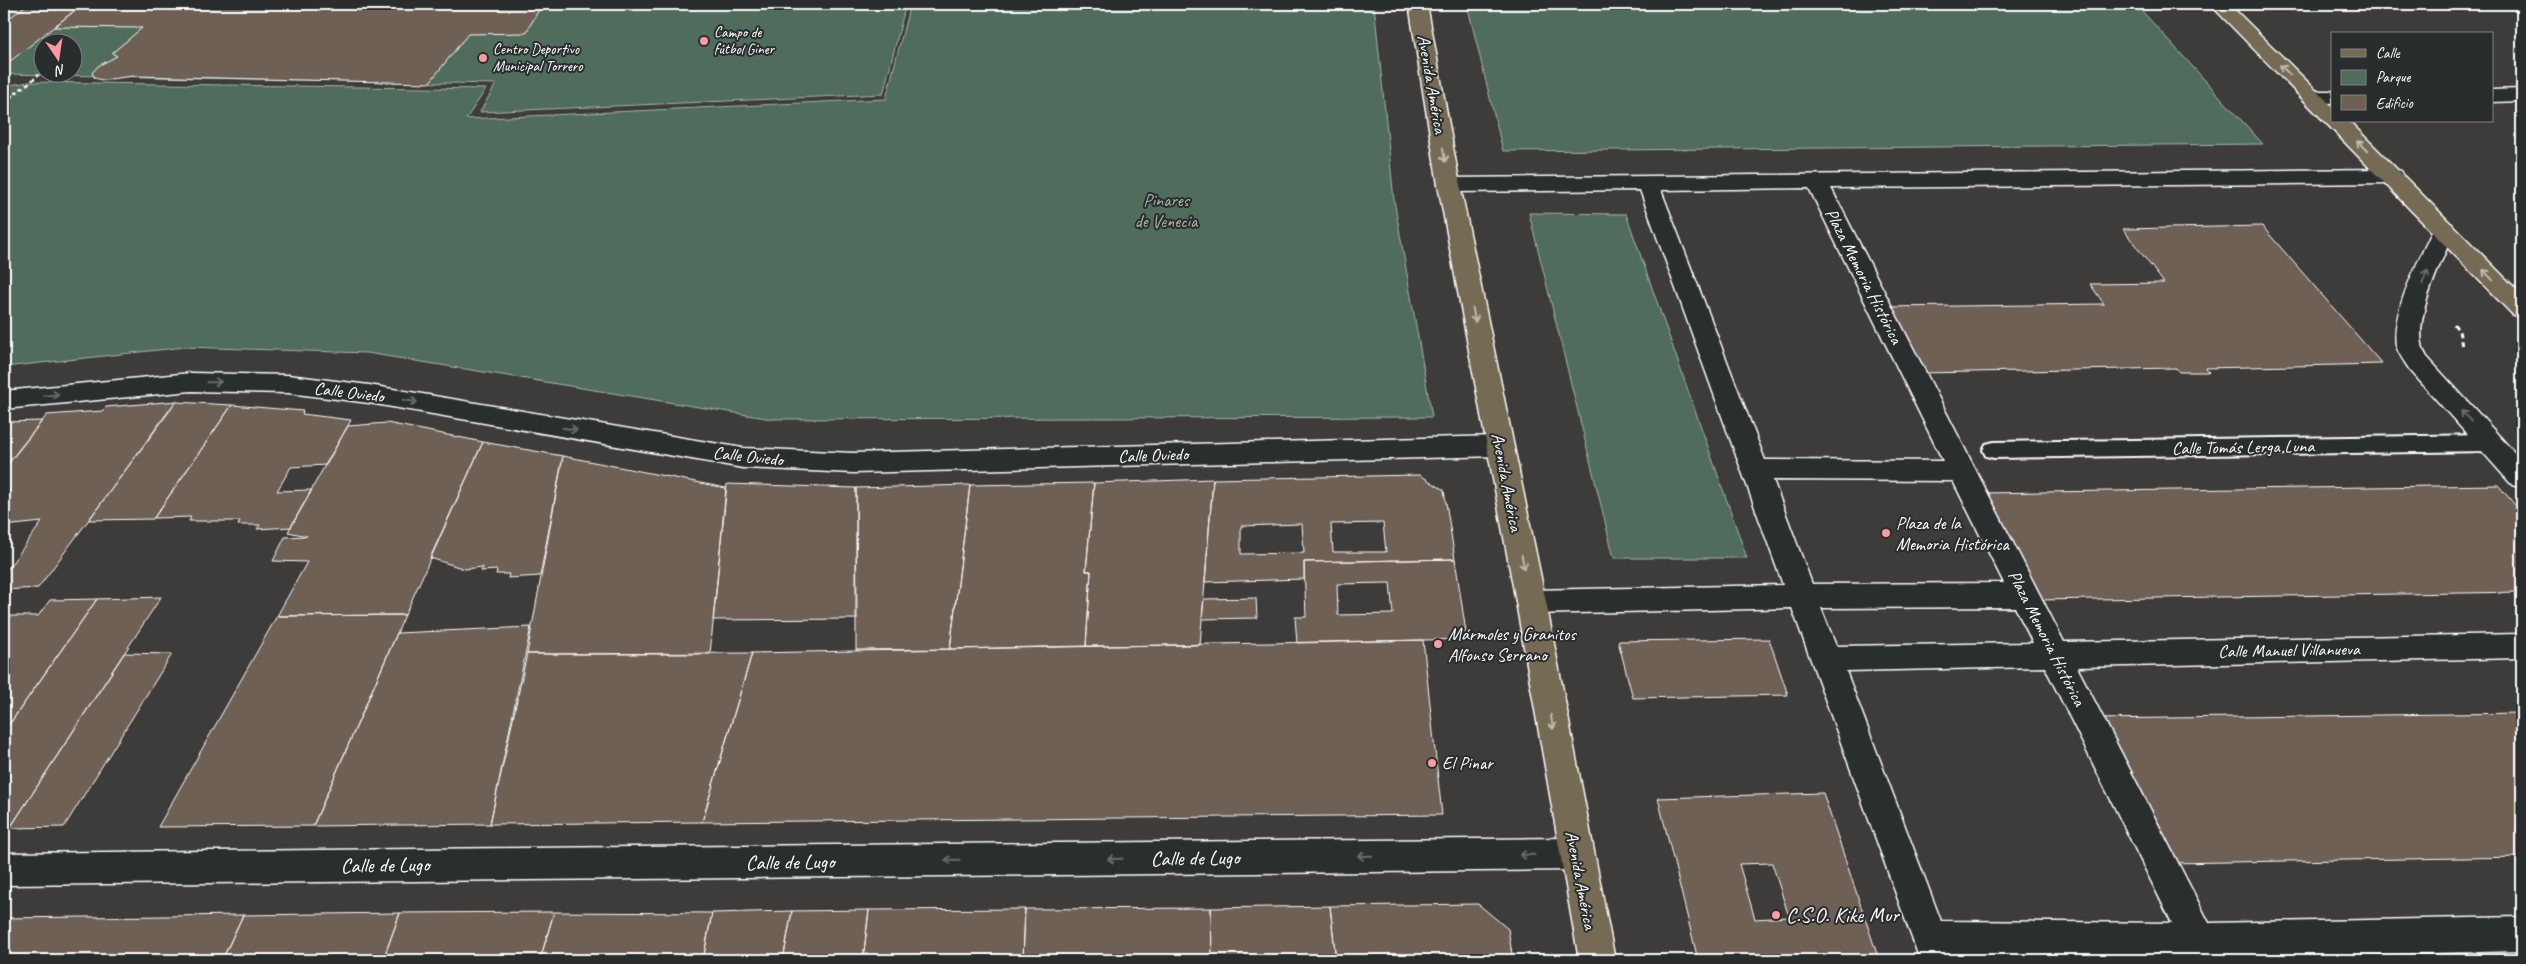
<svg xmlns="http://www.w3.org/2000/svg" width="2526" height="964" font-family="Caveat,sans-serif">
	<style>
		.green { fill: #506c5b; stroke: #a8b6ad; fill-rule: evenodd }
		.building { fill: #6e6055; stroke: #fff; fill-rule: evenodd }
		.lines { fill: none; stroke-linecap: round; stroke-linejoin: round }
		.service-casing { stroke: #fff; stroke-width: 4 }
		.pedestrian-casing { stroke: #fff; stroke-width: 3 }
		.minor-casing { stroke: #fff; stroke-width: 3 }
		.primary-casing { stroke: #fff; stroke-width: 3 }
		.path-far1 { stroke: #fff; stroke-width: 2.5; stroke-dasharray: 4 3; stroke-linecap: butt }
		.path { stroke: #fff; stroke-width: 3; stroke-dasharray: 5 4; stroke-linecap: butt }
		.service { fill: #2a2d2e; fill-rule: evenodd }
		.pedestrian { fill: #2a2d2e; fill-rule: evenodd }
		.minor { fill: #2a2d2e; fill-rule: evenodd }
		.primary { fill: #746b52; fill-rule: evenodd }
		.oneway { stroke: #c0bcb1 }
		.oneway2 { stroke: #6a6c6d }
		.poi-dot { fill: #ff9aa2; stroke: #2a2d2e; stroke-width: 2 }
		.labels { text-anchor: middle; stroke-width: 4; stroke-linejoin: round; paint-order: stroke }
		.far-poi-label { font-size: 15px; fill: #fff; stroke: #2a2d2e; text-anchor: start }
		.street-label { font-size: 18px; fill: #fff; stroke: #2a2d2e }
		.park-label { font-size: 18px; fill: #a8b6ad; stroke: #2a2d2e }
		.poi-label { font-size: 18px; fill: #fff; stroke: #2a2d2e; text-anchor: start }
		.near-street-label { font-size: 21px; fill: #fff; stroke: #2a2d2e }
		.near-poi-label { font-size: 21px; fill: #fff; stroke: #2a2d2e; text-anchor: start }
	</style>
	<rect width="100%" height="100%" fill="#3e3c3a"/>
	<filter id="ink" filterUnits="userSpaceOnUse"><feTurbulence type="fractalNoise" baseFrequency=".02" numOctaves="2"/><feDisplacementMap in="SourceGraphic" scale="10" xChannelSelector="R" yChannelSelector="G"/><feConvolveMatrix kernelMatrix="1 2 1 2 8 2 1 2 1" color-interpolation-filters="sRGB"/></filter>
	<g filter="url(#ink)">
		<!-- green -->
		<path class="green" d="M 4,4 L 906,4 L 883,94 L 480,112 L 496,84 L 4,74 ZM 42,42 L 72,42 L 72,72 L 42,72 Z
			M 910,4 L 1374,4 L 1394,200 L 1432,417 L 772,419 L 367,353 L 185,347 L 4,367 L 4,86 L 29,82 L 486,89 L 466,119 L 886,99 Z
			M 1467,4 L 2124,4 L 2142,11 L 2263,144 L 1503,151 Z
			M 1529,213 L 1626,214 L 1747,558 L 1614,558 Z"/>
		<!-- building -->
		<path class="building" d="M 28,4 L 83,4 L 4,66 L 4,22 Z
			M 83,4 L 542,4 L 526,33 L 468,34 L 429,83 L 134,76 L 102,80 L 95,78 L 92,73 L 98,66 L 117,56 L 112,53 L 142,28 L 54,27 Z
			M 2262,226 L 2382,364 L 2205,368 L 2209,372 L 2179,372 L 2176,368 L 1921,373 L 1887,307 L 2104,304 L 2090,284 L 2164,283 L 2123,229 Z
			M 177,401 L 38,588 L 4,590 L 4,574 L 42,522 L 4,526 L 4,469 L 47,415 L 102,411 L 106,407 Z
			M 175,402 L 232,405 L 153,519 L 89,520 Z
			M 232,405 L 303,411 L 302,414 L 351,420 L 326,465 L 291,467 L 277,491 L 312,490 L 291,527 L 257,529 L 260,525 L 238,525 L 240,521 L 189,521 L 191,517 L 154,518 Z
			M 42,421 L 20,448 L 4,469 L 4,422 Z
			M 387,423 L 483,442 L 405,615 L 277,616 L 307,562 L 273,561 L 285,537 L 307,536 L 288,532 L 324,467 L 348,426 Z
			M 483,442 L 563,456 L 540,576 L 508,578 L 509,574 L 496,574 L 497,570 L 481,571 L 483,567 L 465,569 L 430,558 Z
			M 563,456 L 726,488 L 710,654 L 527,654 Z
			M 1420,475 L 1444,490 L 1455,559 L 1304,562 L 1304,579 L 1205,582 L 1213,479 ZM 1383,523 L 1386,552 L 1333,552 L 1331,524 ZM 1302,524 L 1304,553 L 1241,554 L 1241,526 Z
			M 1213,479 L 1200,645 L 1086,646 L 1091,571 L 1086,571 L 1094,483 Z
			M 1094,483 L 1086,571 L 1091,571 L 1086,646 L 950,649 L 970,485 Z
			M 727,484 L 856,488 L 857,619 L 713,620 Z
			M 970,485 L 950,649 L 856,650 L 856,488 Z
			M 2498,485 L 2522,513 L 2522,592 L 2036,600 L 1981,493 Z
			M 1455,559 L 1467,639 L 1297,643 L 1295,617 L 1306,617 L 1304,562 ZM 1390,583 L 1393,614 L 1338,615 L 1337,584 Z
			M 161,597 L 10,828 L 4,828 L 4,732 L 97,599 Z
			M 1256,598 L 1257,618 L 1202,619 L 1204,599 Z
			M 97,599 L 43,676 L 4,732 L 4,616 L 38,616 L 50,600 Z
			M 405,615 L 313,826 L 158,827 L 277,616 Z
			M 531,627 L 490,824 L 313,826 L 397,633 Z
			M 1769,639 L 1788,695 L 1633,698 L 1618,641 Z
			M 1423,640 L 1442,815 L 702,822 L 752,653 Z
			M 124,653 L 172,654 L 64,827 L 10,828 Z
			M 752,653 L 702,822 L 490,824 L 527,654 Z
			M 2522,713 L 2522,857 L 2171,863 L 2097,719 Z
			M 1823,793 L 1879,960 L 1698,960 L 1658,798 ZM 1772,863 L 1789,917 L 1755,919 L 1739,864 Z
			M 1478,904 L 1508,929 L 1513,960 L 1336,960 L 1330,906 Z
			M 1330,906 L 1336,960 L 1212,960 L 1211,908 Z
			M 1211,908 L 1212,960 L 1023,960 L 1025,909 Z
			M 1025,909 L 1023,960 L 863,960 L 869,910 Z
			M 869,910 L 863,960 L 783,960 L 792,911 Z
			M 792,911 L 783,960 L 703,960 L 712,913 Z
			M 554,912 L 540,960 L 383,960 L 400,913 Z
			M 554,912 L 712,913 L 703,960 L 540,960 Z
			M 400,913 L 383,960 L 222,960 L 243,915 Z
			M 243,915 L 222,960 L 4,960 L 4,918 Z"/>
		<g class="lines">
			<!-- service casing -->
			<g class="service-casing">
				<path id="service" d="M 2491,435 L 2499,437 L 2502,443 L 2499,449 L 2491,451 L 1994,458 L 1986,456 L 1983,450 L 1986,444 L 1994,442 Z"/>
			</g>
			<!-- pedestrian casing -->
			<g class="pedestrian-casing">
				<path id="pedestrian" d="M 2393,169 L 2401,171 L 2404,176 L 2401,181 L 2393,183 L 1831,188 L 2064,642 L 2522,634 L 2522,658 L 2077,667 L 2209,923 L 2522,917 L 2522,951 L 2226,958 L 2227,960 L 1955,956 L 1956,960 L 1920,960 L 1792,608 L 1531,614 L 1520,610 L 1516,602 L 1520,594 L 1531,590 L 1783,585 L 1640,190 L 1449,192 L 1441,190 L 1438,185 L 1441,180 L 1449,178 ZM 1809,188 L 1943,461 L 1765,460 L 1661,190 ZM 1773,480 L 1953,481 L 2004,583 L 1812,584 ZM 2015,607 L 2033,643 L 1836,646 L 1821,608 ZM 2045,667 L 2172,923 L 1941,921 L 1846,671 Z"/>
			</g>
			<!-- minor casing -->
			<g class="minor-casing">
				<path id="minor" d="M 2522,89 L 2522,101 L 2492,102 L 2492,90 Z
					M 2313,91 L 2332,91 L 2332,103 L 2306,101 L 2303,97 L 2306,93 Z
					M 2444,222 L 2452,224 L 2455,229 C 2443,260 2407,327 2427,357 L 2522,461 L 2522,488 L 2512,485 L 2409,369 C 2405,362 2398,354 2396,345 C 2391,311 2419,261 2433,229 L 2436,224 Z
					M 191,373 L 288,375 L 369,385 L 743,448 L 853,453 L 1499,436 L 1508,439 L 1512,446 L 1508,453 L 1499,456 L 853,473 L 743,468 L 369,403 L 288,393 L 191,391 L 4,409 L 4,391 Z
					M 1576,838 L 1588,843 L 1593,854 L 1588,865 L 1576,870 L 4,885 L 4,853 Z"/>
			</g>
			<!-- primary casing -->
			<g class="primary-casing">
				<path id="primary" d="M 1409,4 L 1427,4 L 1460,185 L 1546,602 L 1615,960 L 1579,960 L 1516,602 L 1438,185 Z
					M 2210,4 L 2229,4 L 2332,106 L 2332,121 L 2349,121 L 2522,295 L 2522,317 L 2513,315 Z"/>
			</g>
			<!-- path-far1 -->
			<path class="path-far1" d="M 4,102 L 39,75"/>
			<!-- path -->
			<path class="path" d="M 2454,324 L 2459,331 L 2462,346"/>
			<!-- service -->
			<use href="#service" class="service"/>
			<!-- pedestrian -->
			<use href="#pedestrian" class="pedestrian"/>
			<!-- minor -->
			<use href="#minor" class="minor"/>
			<!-- primary -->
			<use href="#primary" class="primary"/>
		</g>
		<!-- one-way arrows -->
		<defs><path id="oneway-shaft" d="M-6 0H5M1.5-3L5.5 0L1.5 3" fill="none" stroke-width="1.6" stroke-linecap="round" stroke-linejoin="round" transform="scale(1.25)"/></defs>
		<g class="oneway">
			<use href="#oneway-shaft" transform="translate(2285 70) rotate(-135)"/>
			<use href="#oneway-shaft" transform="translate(2362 146) rotate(-135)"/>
			<use href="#oneway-shaft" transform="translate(1444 155) rotate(80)"/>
			<use href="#oneway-shaft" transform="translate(2488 275) rotate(-134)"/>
			<use href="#oneway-shaft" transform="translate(1474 315) rotate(79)"/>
			<use href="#oneway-shaft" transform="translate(1523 562) rotate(79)"/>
			<use href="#oneway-shaft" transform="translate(1552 722) rotate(80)"/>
		</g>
		<g class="oneway2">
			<use href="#oneway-shaft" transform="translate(2425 277) rotate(-69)"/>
			<use href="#oneway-shaft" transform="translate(214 382) rotate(-1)"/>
			<use href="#oneway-shaft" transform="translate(52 395) rotate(-6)"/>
			<use href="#oneway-shaft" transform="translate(410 401) rotate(10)"/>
			<use href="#oneway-shaft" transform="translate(2466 416) rotate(-132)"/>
			<use href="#oneway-shaft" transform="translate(570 429) rotate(10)"/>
			<use href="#oneway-shaft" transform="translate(1527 855) rotate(179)"/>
			<use href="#oneway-shaft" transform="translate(1365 856) rotate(179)"/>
			<use href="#oneway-shaft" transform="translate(1115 859) rotate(179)"/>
			<use href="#oneway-shaft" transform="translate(952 860) rotate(179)"/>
		</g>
	</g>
	<!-- markers -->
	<g class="poi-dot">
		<circle cx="704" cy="41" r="5"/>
		<circle cx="483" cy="58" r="5"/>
		<circle cx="1886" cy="533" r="5"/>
		<circle cx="1438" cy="644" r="5"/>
		<circle cx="1432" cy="763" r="5"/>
		<circle cx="1776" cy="915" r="5"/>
	</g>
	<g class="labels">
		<!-- far-poi labels -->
		<g class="far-poi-label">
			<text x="714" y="37">Campo de<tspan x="714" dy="17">fútbol Giner</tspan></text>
			<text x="493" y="54">Centro Deportivo<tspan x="493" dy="17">Municipal Torrero</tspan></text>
		</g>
		<!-- street labels -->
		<g class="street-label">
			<text transform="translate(1432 84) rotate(80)" y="6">Avenida América</text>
			<text transform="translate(1864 276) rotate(63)" y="6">Plaza Memoria Histórica</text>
			<text transform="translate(349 392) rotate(7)" y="6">Calle Oviedo</text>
			<text transform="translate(2243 447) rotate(-1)" y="6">Calle Tomás Lerga Luna</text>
			<text transform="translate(1153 455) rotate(-2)" y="6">Calle Oviedo</text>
			<text transform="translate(748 456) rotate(6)" y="6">Calle Oviedo</text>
			<text transform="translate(1507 482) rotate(79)" y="6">Avenida América</text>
			<text transform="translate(2047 638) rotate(63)" y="6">Plaza Memoria Histórica</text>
			<text transform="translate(2289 650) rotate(-1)" y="6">Calle Manuel Villanueva</text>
			<text transform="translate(1581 880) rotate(79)" y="6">Avenida América</text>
		</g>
		<!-- park labels -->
		<g class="park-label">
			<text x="1166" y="206">Pinares<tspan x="1166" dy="21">de Venecia</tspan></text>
		</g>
		<!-- poi labels -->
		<g class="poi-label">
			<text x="1896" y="529">Plaza de la<tspan x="1896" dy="21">Memoria Histórica</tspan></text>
			<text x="1448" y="640">Mármoles y Granitos<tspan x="1448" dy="21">Alfonso Serrano</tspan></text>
			<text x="1442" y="769">El Pinar</text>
		</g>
		<!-- near-street labels -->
		<g class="near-street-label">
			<text transform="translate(1195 858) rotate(-1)" y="7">Calle de Lugo</text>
			<text transform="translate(790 862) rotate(-1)" y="7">Calle de Lugo</text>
			<text transform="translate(385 865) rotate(-1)" y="7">Calle de Lugo</text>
		</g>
		<!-- near-poi labels -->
		<g class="near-poi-label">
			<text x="1786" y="922">C.S.O. Kike Mur</text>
		</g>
	</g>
	<!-- margin -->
	<rect width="2526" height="964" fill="none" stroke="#2a2d2e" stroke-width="20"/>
	<rect x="10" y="10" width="2506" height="944" fill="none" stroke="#fff" stroke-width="2" filter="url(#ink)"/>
	<!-- legend -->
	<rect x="2331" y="32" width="162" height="90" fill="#2a2d2e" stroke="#7f8182"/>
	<rect x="2341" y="49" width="25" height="8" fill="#746b52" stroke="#7f8182"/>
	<text x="2376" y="58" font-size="15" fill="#ffffff">Calle</text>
	<rect x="2341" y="70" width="25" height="15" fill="#506c5b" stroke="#7f8182"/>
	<text x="2376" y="82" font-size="15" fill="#ffffff">Parque</text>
	<rect x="2341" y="95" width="25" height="15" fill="#6e6055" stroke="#7f8182"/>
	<text x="2376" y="108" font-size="15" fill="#ffffff">Edificio</text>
	<!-- north arrow -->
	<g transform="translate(58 58) rotate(167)"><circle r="24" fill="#2a2d2e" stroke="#7f8182"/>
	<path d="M0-4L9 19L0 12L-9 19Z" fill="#ff9aa2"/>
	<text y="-8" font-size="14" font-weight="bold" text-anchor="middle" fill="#ffffff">N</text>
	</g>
</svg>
